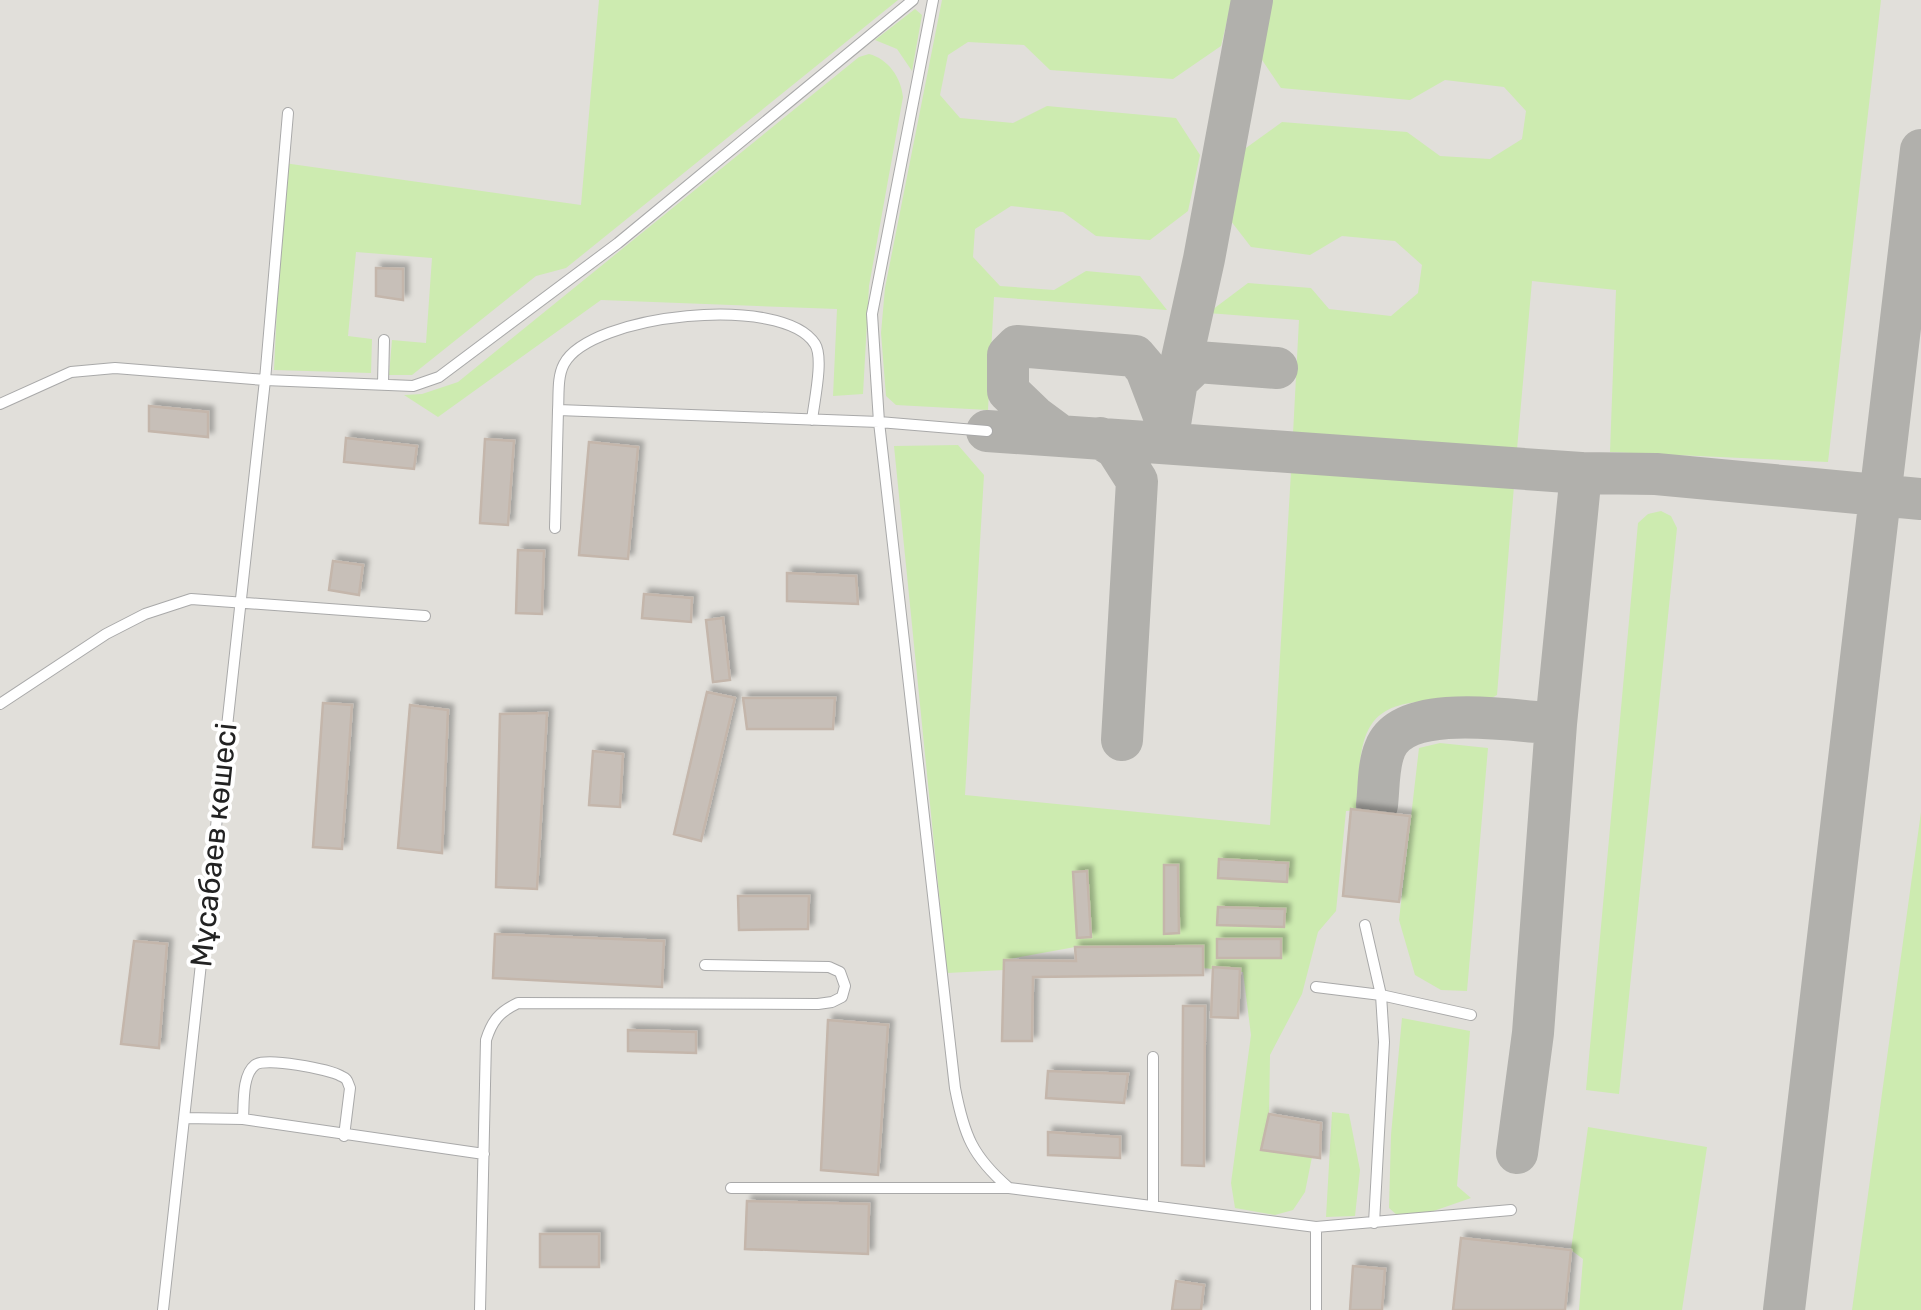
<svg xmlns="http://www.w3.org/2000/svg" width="1921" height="1310" font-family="Rubik,sans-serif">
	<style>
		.airport { fill: #e1dfda }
		.grass { fill: #cdebb0 }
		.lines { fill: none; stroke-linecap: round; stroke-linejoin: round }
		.taxiway { stroke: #b1b0ac; stroke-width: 42 }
		.building { fill: #c7bfb8; stroke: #c4b6ab; stroke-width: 2.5; filter: url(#shadow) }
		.lane-casing { stroke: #a9a9a9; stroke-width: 12 }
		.lane { stroke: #fff; stroke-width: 10 }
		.labels { text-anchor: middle; stroke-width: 8; stroke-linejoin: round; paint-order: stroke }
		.street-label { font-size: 30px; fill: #222; stroke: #fff }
	</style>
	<defs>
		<filter id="shadow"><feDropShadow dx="5" dy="-5" stdDeviation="2.5" flood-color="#0004"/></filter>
	</defs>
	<rect width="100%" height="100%" fill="#f2efe9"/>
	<!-- airport -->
	<path class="airport" d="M 0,0 L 1921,0 L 1921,1310 L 0,1310 Z"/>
	<!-- grass -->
	<path class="grass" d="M 599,0 L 898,0 L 566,268 L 536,276 L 412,375 L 389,375 L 392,340 L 426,343 L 432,258 L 356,252 L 348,336 L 372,339 L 371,373 L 274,370 L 284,163 L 581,205 Z
		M 942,0 L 1232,0 L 1221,46 L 1173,79 L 1050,70 L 1024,45 L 968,42 L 948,55 L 940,95 L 960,118 L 1013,123 L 1047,106 L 1176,118 L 1200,155 L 1188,211 L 1150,240 L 1096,236 L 1063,212 L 1011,206 L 975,229 L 973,257 L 1000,286 L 1054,290 L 1086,271 L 1140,276 L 1167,310 L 994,297 L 988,410 L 896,405 L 886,396 L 881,333 L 885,288 Z
		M 1269,0 L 1881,0 L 1828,462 L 1610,452 L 1616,290 L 1532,281 L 1517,449 L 1293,434 L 1299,320 L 1208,313 L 1248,283 L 1311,288 L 1329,309 L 1391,316 L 1418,293 L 1422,265 L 1395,241 L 1342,236 L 1310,255 L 1251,247 L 1227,216 L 1239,153 L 1282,122 L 1407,132 L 1440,156 L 1490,159 L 1522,139 L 1526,111 L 1504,87 L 1445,80 L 1410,100 L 1281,88 L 1258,54 Z
		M 915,9 L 922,15 L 912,71 L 897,49 L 875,40 Z
		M 869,54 C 888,59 901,77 903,97 L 869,286 L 863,394 L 833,396 L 837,309 L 601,300 L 438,417 L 404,395 L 422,394 L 458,382 L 859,57 Z
		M 958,445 L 984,475 L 965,795 L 1270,825 L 1291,472 L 1514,486 L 1497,695 C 1482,704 1469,702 1451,701 C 1358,698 1362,733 1356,810 L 1346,811 L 1336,911 L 1318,932 L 1302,994 L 1270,1055 L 1269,1114 L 1261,1150 L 1312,1157 L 1305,1192 L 1293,1210 L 1275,1215 L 1235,1208 L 1231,1183 L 1251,1035 L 1243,972 L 1203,968 L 1202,946 L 1075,947 L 1004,960 L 1004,970 L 947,973 L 894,446 Z
		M 1661,511 L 1671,516 L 1677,528 L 1619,1094 L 1586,1090 L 1638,523 L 1648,514 Z
		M 1440,743 L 1488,748 L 1467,991 L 1441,990 L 1415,975 L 1399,920 L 1419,748 Z
		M 1921,812 L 1921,1310 L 1852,1310 Z
		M 1402,1018 L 1470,1031 L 1457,1186 L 1471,1198 L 1425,1214 L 1397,1215 L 1389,1208 L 1391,1135 Z
		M 1332,1112 L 1349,1114 L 1360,1170 L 1355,1216 L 1326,1217 Z
		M 1588,1127 L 1707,1147 L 1682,1310 L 1579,1310 L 1583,1259 L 1571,1250 Z"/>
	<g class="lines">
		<!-- taxiway -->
		<path class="taxiway" d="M 1177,381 L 1197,362 L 1277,368
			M 987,431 L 1175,444 L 1169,430 L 1177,381 L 1204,259 L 1252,0
			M 1061,436 L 1034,416 L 1008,391 L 1008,355 L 1017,346 L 1135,356 L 1146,369 L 1167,424
			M 1100,438 L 1116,448 L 1137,481 L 1122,740
			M 1175,444 L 1581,473 L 1656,474 L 1921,499
			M 1377,805 C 1379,788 1378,765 1385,749 C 1403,701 1515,721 1556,724
			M 1517,1153 L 1533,1033 L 1556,724 L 1581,473
			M 1784,1310 L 1921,150"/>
	</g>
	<!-- building -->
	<path class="building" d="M 376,268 L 403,269 L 403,300 L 376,296 Z
		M 149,406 L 208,412 L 208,437 L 149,431 Z
		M 346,438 L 417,446 L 414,469 L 344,462 Z
		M 485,439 L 514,441 L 508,525 L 480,523 Z
		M 589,442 L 638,447 L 628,559 L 579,555 Z
		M 518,550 L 544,551 L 542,614 L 516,613 Z
		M 333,561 L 363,565 L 359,595 L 329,590 Z
		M 787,573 L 856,576 L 858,604 L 787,601 Z
		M 644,594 L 692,598 L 691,622 L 642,618 Z
		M 723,618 L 730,680 L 713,682 L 706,620 Z
		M 707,692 L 735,698 L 701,841 L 674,834 Z
		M 743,698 L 835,698 L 833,729 L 747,729 Z
		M 323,703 L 352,705 L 342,849 L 313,847 Z
		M 410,705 L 448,710 L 442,853 L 398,848 Z
		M 547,713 L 537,889 L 496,887 L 500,714 Z
		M 593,751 L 623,754 L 620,807 L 589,805 Z
		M 1351,809 L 1410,816 L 1399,902 L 1343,896 Z
		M 1219,859 L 1288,863 L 1287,882 L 1218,878 Z
		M 1164,865 L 1178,865 L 1179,933 L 1164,934 Z
		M 1087,871 L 1091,937 L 1077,938 L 1073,872 Z
		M 738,896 L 809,896 L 808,929 L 739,930 Z
		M 1218,907 L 1285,909 L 1284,927 L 1217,925 Z
		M 495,934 L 664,941 L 662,987 L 493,978 Z
		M 1217,939 L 1281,939 L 1281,958 L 1217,958 Z
		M 134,941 L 167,944 L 159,1048 L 121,1044 Z
		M 1203,946 L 1203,975 L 1033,977 L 1032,1041 L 1002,1041 L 1004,960 L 1076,961 L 1075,947 Z
		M 1213,967 L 1240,969 L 1238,1018 L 1211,1017 Z
		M 1183,1006 L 1205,1006 L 1204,1166 L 1182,1165 Z
		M 828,1020 L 888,1025 L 878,1175 L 821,1170 Z
		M 628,1030 L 696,1032 L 696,1053 L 628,1051 Z
		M 1048,1071 L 1128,1074 L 1124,1103 L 1046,1098 Z
		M 1269,1114 L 1321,1123 L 1320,1158 L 1261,1150 Z
		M 1048,1132 L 1120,1137 L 1120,1158 L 1048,1155 Z
		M 747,1201 L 869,1204 L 868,1254 L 745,1249 Z
		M 540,1234 L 599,1234 L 599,1267 L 540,1267 Z
		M 1461,1238 L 1571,1250 L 1565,1310 L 1453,1310 Z
		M 1353,1266 L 1385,1269 L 1382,1310 L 1350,1310 Z
		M 1176,1281 L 1204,1285 L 1201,1310 L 1172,1310 Z"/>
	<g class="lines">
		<!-- lane casing -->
		<g class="lane-casing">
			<path id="lane" d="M 933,0 L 872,314 L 879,422 L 955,1088 C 964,1135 972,1156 1009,1188
				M 288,113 L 265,380 L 413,386 L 439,377 L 618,243 L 913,0
				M 383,384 L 384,340
				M 0,404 L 71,372 L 115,368 L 265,380 L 163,1310
				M 558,410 C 559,395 557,377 564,364 C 590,314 783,293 815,344 C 824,358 814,402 812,420
				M 555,528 L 558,410 L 879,422 L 987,431
				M 0,704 L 106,634 L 145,614 L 191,599 L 425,616
				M 1365,925 L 1381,995 L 1384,1042 L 1374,1223
				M 1316,987 L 1381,995 L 1471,1015
				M 1153,1057 L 1153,1206
				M 184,1118 L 243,1119 L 484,1154
				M 243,1119 C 244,1103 242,1075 255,1065 C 265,1057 329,1069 341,1076 C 348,1079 347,1081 350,1088 L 344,1136
				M 731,1188 L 1009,1188 L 1316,1227 L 1316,1310
				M 1316,1227 L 1511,1210
				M 480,1310 L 486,1040 C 492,1021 499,1012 518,1003 L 818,1004 L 832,1002 L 842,997 L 845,986 L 840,972 L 829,967 L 705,965"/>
		</g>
		<!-- lane -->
		<use href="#lane" class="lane"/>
	</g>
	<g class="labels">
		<!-- street labels -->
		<g class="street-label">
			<text transform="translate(214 845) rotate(-84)" y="10">Мұсабаев көшесі</text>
		</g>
	</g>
</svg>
